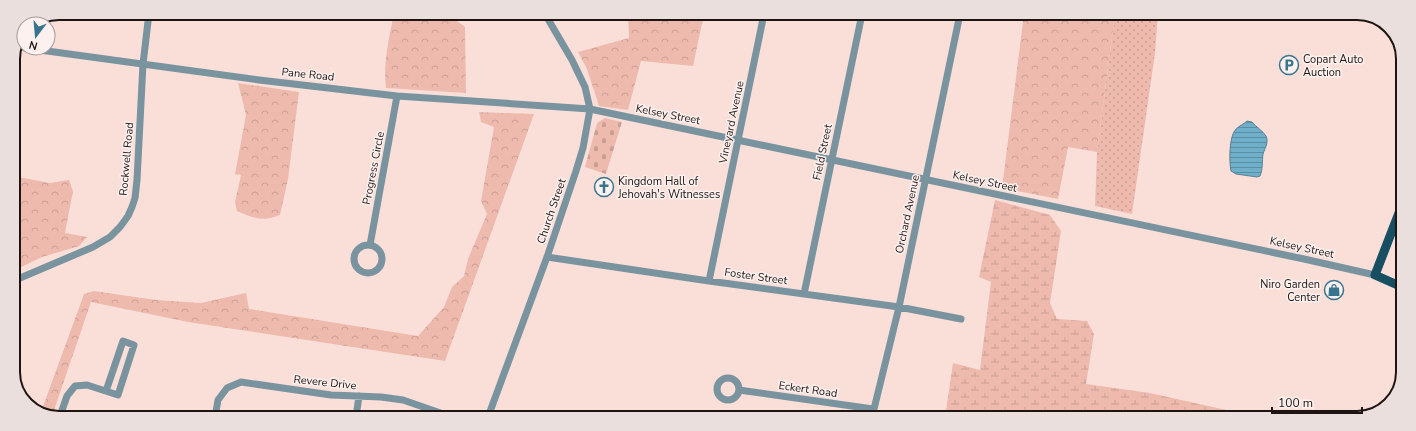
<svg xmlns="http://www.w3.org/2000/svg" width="1416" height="431" font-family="'Nunito Sans',sans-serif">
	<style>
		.grass { fill: url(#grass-dots) }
		.forest { fill: url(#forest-crowns) }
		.wetland { fill: url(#wetland-marsh) }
		.cemetery { fill: url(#cemetery-stones) }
		.water { fill: url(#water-rules); stroke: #578193 }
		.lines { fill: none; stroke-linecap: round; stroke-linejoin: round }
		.minor { stroke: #79939f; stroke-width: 7 }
		.major { stroke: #174e62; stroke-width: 9 }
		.labels { text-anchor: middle; stroke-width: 3; stroke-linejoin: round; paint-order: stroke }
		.poi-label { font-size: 11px; fill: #1e1513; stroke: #fcf1ee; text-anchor: start }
		.street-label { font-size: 11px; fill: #1e1513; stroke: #fcf1ee }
		.rim { fill: none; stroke: #1e1513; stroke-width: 2 }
	</style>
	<defs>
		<pattern id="grass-dots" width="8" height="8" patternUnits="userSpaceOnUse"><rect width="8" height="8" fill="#eebaae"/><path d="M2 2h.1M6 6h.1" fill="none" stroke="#cc9f95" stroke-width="1.8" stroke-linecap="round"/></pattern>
		<pattern id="forest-crowns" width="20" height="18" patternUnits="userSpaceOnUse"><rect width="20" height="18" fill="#eebaae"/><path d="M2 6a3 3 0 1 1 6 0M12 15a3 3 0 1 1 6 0" fill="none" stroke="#cc9f95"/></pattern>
		<pattern id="wetland-marsh" width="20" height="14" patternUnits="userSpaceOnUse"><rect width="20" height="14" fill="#eebaae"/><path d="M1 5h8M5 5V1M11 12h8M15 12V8" fill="none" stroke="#cc9f95"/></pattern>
		<pattern id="cemetery-stones" width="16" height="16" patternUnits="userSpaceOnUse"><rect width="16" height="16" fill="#eebaae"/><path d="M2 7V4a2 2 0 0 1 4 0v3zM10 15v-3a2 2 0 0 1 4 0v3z" fill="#cc9f95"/></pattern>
		<pattern id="water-rules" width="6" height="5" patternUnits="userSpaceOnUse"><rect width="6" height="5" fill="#6fafca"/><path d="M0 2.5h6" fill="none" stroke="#5b8da3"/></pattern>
	</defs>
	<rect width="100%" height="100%" fill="#fadfd9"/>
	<!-- grass -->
	<path class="grass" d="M 1115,14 L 1158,14 L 1155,53 L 1132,214 L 1095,206 L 1097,152 Z"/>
	<!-- forest -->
	<path class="forest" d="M 394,13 L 421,13 L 434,17 L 453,18 L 465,27 L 466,93 L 386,88 C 383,63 389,38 394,13 Z
		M 628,14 L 704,14 L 693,66 L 641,61 L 628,110 L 599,106 L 587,69 L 578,52 L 629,38 Z
		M 1024,14 L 1115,14 L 1097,152 L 1068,147 L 1058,199 L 1002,188 Z
		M 238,83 L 299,92 L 288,179 L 280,215 C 263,222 253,218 237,211 L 235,202 L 241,175 L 235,174 L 246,115 Z
		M 479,112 L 534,114 L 445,361 L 188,322 L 91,302 L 52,416 L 47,416 L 41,412 L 84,294 L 94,291 L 156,300 L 201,303 L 246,293 L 249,309 L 418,336 L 444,307 L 452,287 L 464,276 L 468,259 L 487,214 L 481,201 L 494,127 L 481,122 Z
		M 13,176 L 50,183 L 69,180 L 73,191 L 65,233 L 87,237 L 79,246 L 42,257 L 13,271 Z"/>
	<!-- wetland -->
	<path class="wetland" d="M 995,200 L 1050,215 L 1061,231 L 1050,303 L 1057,319 L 1087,321 L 1094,334 L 1086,384 L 1150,393 L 1262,418 L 945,417 L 953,363 L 980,370 L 991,282 L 979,277 Z"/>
	<!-- cemetery -->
	<path class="cemetery" d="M 605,118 L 622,122 L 606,174 L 585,167 L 597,123 Z"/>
	<!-- water -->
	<path class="water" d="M 1247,121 L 1252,122 C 1256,127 1263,131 1266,136 C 1269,142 1265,148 1263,154 C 1262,161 1263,169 1260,176 L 1257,177 L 1236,174 L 1231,171 C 1229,161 1229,136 1236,129 C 1239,126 1244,124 1247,121 Z"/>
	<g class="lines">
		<!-- minor -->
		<path class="minor" d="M 25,48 L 259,80 L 397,96 L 590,109 L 1304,259 L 1375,275
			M 370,245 L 397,96
			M354 259a14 14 0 1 1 28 0a14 14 0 1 1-28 0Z
			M 547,257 L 709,281 L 899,307 L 961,319
			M 13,281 L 93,247 L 110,237 L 120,227 L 128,216 L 132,207 L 135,198 L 137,180 L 143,64 L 149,13
			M 709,281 L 764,14
			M 804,294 L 862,14
			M717 389a11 11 0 1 1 22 0a11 11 0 1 1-22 0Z
			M 739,390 L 873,409
			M 60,416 L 67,396 L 75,386 L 87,385 L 118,395 L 134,345 L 123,341 L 106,391
			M 215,417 L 218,400 L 227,388 L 241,382 L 331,395 L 381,397 L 403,400 L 452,417
			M 356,417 L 359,396
			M 488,417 L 547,257 L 576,171 L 583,148 L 590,109 L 585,87 L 572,60 L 545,14
			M 872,417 L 899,307 L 960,14"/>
		<!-- major -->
		<path class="major" d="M 1402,287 L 1375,275 L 1402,205"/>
	</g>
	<!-- icons -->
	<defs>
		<g id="parking-ring" transform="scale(1)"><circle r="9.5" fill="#fcf1ee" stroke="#38748c" stroke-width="1.5"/><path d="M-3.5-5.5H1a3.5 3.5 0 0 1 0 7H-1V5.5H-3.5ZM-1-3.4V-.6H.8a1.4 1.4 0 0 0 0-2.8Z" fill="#38748c"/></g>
		<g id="church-ring" transform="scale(1)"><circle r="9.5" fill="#fcf1ee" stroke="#38748c" stroke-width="1.5"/><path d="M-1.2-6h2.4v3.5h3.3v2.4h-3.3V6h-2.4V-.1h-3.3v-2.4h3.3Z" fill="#38748c"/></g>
		<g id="shop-ring" transform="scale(1)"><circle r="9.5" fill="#fcf1ee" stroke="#38748c" stroke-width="1.5"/><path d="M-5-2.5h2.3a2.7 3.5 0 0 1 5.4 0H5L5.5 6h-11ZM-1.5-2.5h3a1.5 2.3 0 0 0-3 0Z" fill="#38748c"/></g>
	</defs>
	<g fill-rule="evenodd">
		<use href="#parking-ring" x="1289" y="65"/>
		<use href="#church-ring" x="604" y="187"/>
		<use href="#shop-ring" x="1334" y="290"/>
	</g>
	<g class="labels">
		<!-- poi labels -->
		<g class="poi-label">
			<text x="1303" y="63">Copart Auto<tspan x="1303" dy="13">Auction</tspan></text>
			<text x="618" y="185">Kingdom Hall of<tspan x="618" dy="13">Jehovah's Witnesses</tspan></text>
			<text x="1320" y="288" text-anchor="end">Niro Garden<tspan x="1320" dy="13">Center</tspan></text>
		</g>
		<!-- street labels -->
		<g class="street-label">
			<text transform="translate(308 74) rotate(6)" y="4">Pane Road</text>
			<text transform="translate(668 114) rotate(11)" y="4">Kelsey Street</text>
			<text transform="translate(731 122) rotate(-78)" y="4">Vineyard Avenue</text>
			<text transform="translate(822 152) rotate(-78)" y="4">Field Street</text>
			<text transform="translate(126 159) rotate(-85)" y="4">Rockwell Road</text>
			<text transform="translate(373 168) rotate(-79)" y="4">Progress Circle</text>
			<text transform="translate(985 181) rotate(12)" y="4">Kelsey Street</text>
			<text transform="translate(551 211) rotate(-71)" y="4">Church Street</text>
			<text transform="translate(907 214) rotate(-78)" y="4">Orchard Avenue</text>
			<text transform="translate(1302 247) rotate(12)" y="4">Kelsey Street</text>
			<text transform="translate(756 276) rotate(8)" y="4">Foster Street</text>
			<text transform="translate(325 382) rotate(6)" y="4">Revere Drive</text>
			<text transform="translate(808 389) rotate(8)" y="4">Eckert Road</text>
		</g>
	</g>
	<!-- crop -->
	<path d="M0 0H1416V431H0ZM59 20H1357A39 39 0 0 1 1396 59V372A39 39 0 0 1 1357 411H59A39 39 0 0 1 20 372V59A39 39 0 0 1 59 20Z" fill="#eadfdc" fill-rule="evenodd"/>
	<path class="rim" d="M59 20H1357A39 39 0 0 1 1396 59V372A39 39 0 0 1 1357 411H59A39 39 0 0 1 20 372V59A39 39 0 0 1 59 20Z"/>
	<!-- north arrow -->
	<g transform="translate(36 36) rotate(196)"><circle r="19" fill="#fcf1ee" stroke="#a39996"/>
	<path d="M0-3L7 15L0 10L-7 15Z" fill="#38748c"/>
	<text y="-6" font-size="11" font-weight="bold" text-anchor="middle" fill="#1e1513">N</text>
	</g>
	<!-- scale -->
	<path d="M1272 407v6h90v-6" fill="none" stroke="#1e1513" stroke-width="2"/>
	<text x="1278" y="407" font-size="12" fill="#1e1513" stroke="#fcf1ee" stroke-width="3" paint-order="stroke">100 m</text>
</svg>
